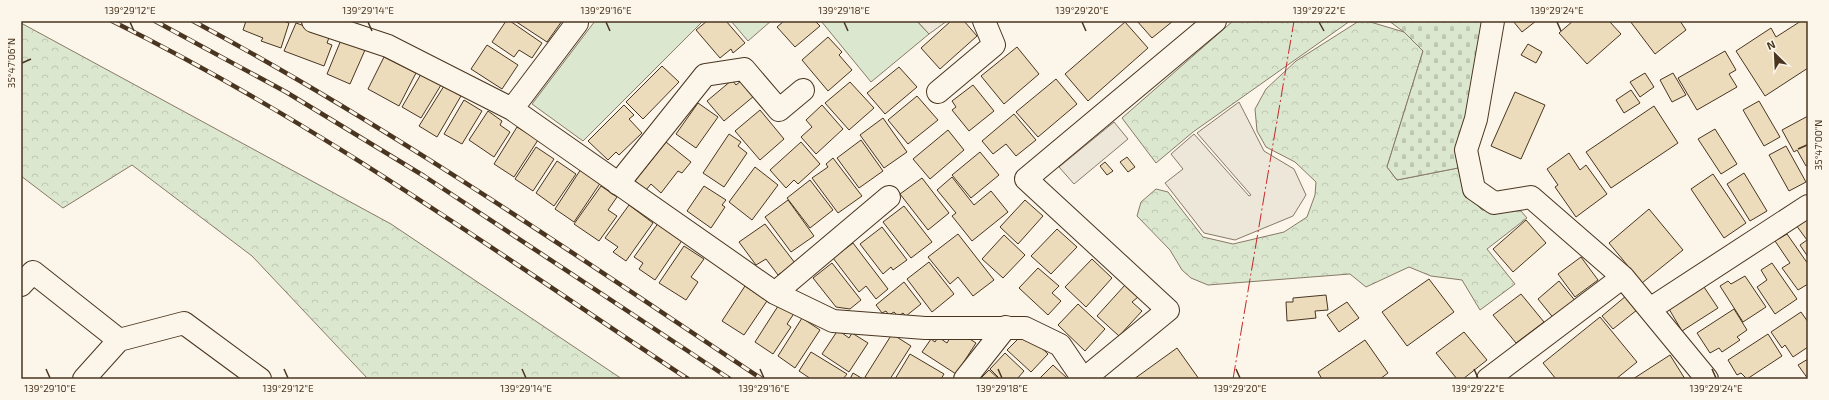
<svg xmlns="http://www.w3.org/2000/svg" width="1829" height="400" font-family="'Exo 2',sans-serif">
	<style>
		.grass { fill: #dce7d0; stroke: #887966 }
		.forest { fill: url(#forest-crowns); stroke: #887966 }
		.cemetery { fill: url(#cemetery-stones); stroke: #887966 }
		.parking { fill: #ede7d9; stroke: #887966 }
		.building { fill: #ecdcbc; stroke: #4a3520 }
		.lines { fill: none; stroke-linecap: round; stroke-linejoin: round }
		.minor-casing { stroke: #4a3520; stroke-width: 24 }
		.minor { stroke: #fbf6e9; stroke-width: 22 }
		.rail-casing { stroke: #4a3520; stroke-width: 4.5 }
		.rail { stroke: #fbf6e9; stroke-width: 3; stroke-dasharray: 9; stroke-linecap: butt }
		.power { stroke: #c62828; stroke-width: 1; stroke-dasharray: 14 3 2 3; stroke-linecap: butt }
		.ticks { fill: none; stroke: #4a3520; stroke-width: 1.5 }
		.neatline { fill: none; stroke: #4a3520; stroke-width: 1.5 }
		.ticks-label { font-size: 10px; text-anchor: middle; fill: #4a3520 }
	</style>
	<defs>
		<pattern id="forest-crowns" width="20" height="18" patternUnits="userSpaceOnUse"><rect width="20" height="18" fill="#dce7d0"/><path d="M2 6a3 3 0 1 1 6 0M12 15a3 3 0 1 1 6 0" fill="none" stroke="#bec7b2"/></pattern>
		<pattern id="cemetery-stones" width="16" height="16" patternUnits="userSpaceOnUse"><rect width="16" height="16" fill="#dce7d0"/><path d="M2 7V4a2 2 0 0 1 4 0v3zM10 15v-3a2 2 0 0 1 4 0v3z" fill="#bec7b2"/></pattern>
	</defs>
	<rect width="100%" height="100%" fill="#fbf6e9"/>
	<!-- grass -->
	<path class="grass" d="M 595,21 L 703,21 L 583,141 L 532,104 Z
		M 731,21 L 771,21 L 748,41 Z
		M 821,21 L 917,21 L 929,34 L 871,82 Z"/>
	<!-- forest -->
	<path class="forest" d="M 1233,21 L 1350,21 L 1193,132 L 1156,163 L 1122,118 Z
		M 1359,21 L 1367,21 L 1404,32 L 1423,51 L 1387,167 L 1397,180 L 1458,168 L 1465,193 L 1482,210 L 1521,211 L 1527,218 L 1487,249 L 1515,284 L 1480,310 L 1462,280 L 1431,276 L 1409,267 L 1366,287 L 1350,274 L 1208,285 L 1191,278 L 1182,270 L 1170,250 L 1137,216 L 1141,202 L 1156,189 L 1168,192 L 1203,237 L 1233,244 L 1284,232 L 1307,217 L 1315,195 L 1316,182 L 1295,162 L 1266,147 L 1257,131 L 1255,109 L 1266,89 L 1296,61 Z
		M 21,23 L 391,224 L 622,379 L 368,379 L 252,256 L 132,165 L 63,208 L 21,176 Z"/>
	<!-- cemetery -->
	<path class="cemetery" d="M 1389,21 L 1483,21 L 1458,168 L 1397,180 L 1387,167 L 1423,51 L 1404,32 Z"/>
	<!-- parking -->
	<path class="parking" d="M 917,21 L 947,21 L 929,34 Z
		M 1239,102 L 1264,151 L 1294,169 L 1306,195 L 1293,216 L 1235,240 L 1204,233 L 1165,183 L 1183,169 L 1171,154 L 1194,134 L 1249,196 L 1251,195 L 1197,133 Z
		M 1114,122 L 1128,139 L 1074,184 L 1059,167 Z"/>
	<!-- building -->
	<path class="building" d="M 246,21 L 283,21 L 289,23 L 281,48 L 261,41 L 263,38 L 243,30 Z
		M 506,21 L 510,21 L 542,43 L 532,58 L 519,50 L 514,57 L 492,42 Z
		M 515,21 L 562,21 L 547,42 Z
		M 707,21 L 726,21 L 745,43 L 733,53 L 731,49 L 720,58 L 696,30 Z
		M 784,21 L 815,21 L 820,26 L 795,47 L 777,27 Z
		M 951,21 L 964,21 L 977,36 L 940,69 L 921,48 Z
		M 1137,21 L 1173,21 L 1152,38 Z
		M 1513,21 L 1536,21 L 1522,32 Z
		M 1573,21 L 1609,21 L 1621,34 L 1587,64 L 1559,33 Z
		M 1630,21 L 1680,21 L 1686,30 L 1655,54 Z
		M 1801,21 L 1808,21 L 1808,68 L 1765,96 L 1736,51 L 1771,28 L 1776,37 Z
		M 1125,22 L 1148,48 L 1088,101 L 1065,74 Z
		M 296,23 L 330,35 L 327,43 L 332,45 L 324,66 L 284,51 Z
		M 828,37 L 842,52 L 839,55 L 852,70 L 828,91 L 802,60 Z
		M 341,40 L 365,50 L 350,84 L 327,74 Z
		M 1528,44 L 1542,52 L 1536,63 L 1521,55 Z
		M 487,45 L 518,65 L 502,89 L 471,69 Z
		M 1017,47 L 1039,74 L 1004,104 L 981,76 Z
		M 1725,51 L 1736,70 L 1729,74 L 1737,87 L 1697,110 L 1678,78 Z
		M 384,57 L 416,73 L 399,106 L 368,89 Z
		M 662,66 L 679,82 L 643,119 L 626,102 Z
		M 899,67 L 917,87 L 885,114 L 867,93 Z
		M 1645,73 L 1654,87 L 1640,97 L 1630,82 Z
		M 1673,73 L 1686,95 L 1672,102 L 1660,80 Z
		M 421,74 L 441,85 L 421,118 L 402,107 Z
		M 1056,79 L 1077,104 L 1038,137 L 1016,112 Z
		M 732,80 L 736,85 L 741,81 L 754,96 L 724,121 L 707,101 Z
		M 850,82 L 874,108 L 849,130 L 825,103 Z
		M 973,85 L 994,111 L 969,131 L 952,110 L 956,107 L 952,101 Z
		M 444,86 L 461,96 L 437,137 L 419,126 Z
		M 1631,90 L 1640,103 L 1624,113 L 1616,100 Z
		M 1515,92 L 1545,105 L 1521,159 L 1491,146 Z
		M 917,96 L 938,120 L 908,144 L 888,120 Z
		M 464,100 L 482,111 L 462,144 L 444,134 Z
		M 1759,101 L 1780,137 L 1764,146 L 1743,110 Z
		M 698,103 L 718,117 L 696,148 L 676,134 Z
		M 624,105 L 634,115 L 629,119 L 642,133 L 619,155 L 616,152 L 608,160 L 588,141 Z
		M 822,105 L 843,129 L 816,154 L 801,137 L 812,127 L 806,120 Z
		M 1654,106 L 1678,143 L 1611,188 L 1586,152 Z
		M 760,110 L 784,139 L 760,160 L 735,131 Z
		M 488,111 L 502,121 L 500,125 L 510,132 L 494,157 L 469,140 Z
		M 1014,114 L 1036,140 L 1016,156 L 1006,144 L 993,154 L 982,141 Z
		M 1808,116 L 1808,165 L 1806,166 L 1797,150 L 1794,152 L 1782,130 Z
		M 883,118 L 907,152 L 884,168 L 860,135 Z
		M 517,127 L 538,140 L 514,177 L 494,164 Z
		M 1715,129 L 1737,164 L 1721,174 L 1698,139 Z
		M 948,130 L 964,150 L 930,179 L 913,159 Z
		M 729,134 L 741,142 L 738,146 L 747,153 L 724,187 L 703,173 Z
		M 861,140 L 883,171 L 859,188 L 837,158 Z
		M 666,142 L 691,162 L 682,173 L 678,171 L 661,193 L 651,184 L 646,190 L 635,181 Z
		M 801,142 L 820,164 L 798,184 L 794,180 L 786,188 L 770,170 Z
		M 1786,146 L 1806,182 L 1789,191 L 1769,155 Z
		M 536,147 L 554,159 L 533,191 L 515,179 Z
		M 980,152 L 999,175 L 971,198 L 952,175 Z
		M 1569,153 L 1580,170 L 1586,165 L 1607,194 L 1576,217 L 1555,187 L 1558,185 L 1547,169 Z
		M 1127,157 L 1135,167 L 1128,172 L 1120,162 Z
		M 833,158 L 862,196 L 838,213 L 812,178 L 828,167 L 826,164 Z
		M 557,161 L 576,174 L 554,206 L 536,193 Z
		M 1105,162 L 1113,171 L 1107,175 L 1100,166 Z
		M 755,167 L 778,185 L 752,220 L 729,202 Z
		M 581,169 L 601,182 L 574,222 L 555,209 Z
		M 1744,173 L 1767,211 L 1750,221 L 1727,184 Z
		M 1713,174 L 1746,223 L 1724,238 L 1691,189 Z
		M 952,177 L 974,205 L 991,191 L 1008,212 L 972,241 L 952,216 L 956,213 L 937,190 Z
		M 922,178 L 949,213 L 928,230 L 900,194 Z
		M 810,180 L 833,210 L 810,228 L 787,198 Z
		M 601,186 L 617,197 L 608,210 L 617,216 L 599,241 L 574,224 Z
		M 704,186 L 726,200 L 722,205 L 725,207 L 711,228 L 687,211 Z
		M 788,200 L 814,236 L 791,252 L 765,217 Z
		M 1025,200 L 1043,216 L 1018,244 L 1000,227 Z
		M 629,205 L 653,223 L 626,261 L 613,252 L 618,247 L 605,238 Z
		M 904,206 L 932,242 L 911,258 L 883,222 Z
		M 1649,209 L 1683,250 L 1642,283 L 1609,243 Z
		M 1808,217 L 1808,257 L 1800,245 L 1807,240 L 1796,225 Z
		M 1526,220 L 1546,243 L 1513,272 L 1493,249 Z
		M 659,222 L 683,239 L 655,280 L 639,269 L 643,263 L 634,257 Z
		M 765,224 L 795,263 L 778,275 L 766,259 L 756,265 L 739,242 Z
		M 882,227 L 907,260 L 893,270 L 891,267 L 883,274 L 860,244 Z
		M 1057,229 L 1077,247 L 1051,274 L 1031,256 Z
		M 958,234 L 994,280 L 973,296 L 958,277 L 950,284 L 928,257 Z
		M 1787,234 L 1808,264 L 1808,284 L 1798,290 L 1782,268 L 1790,263 L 1775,241 Z
		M 1004,235 L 1025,255 L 1003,278 L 982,259 Z
		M 853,243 L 888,289 L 876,299 L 866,286 L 859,292 L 833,258 Z
		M 684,246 L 704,259 L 691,277 L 698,282 L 686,300 L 659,283 Z
		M 1581,257 L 1598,280 L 1575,297 L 1558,274 Z
		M 1092,259 L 1112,278 L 1086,307 L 1065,287 Z
		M 929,262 L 954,294 L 932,312 L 907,279 Z
		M 832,263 L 861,300 L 850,309 L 836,307 L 813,278 Z
		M 1772,263 L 1797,299 L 1775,314 L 1757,287 L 1767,280 L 1761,270 Z
		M 1038,268 L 1059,286 L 1052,293 L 1061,301 L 1048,315 L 1019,288 Z
		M 1745,276 L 1766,307 L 1743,322 L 1720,286 L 1728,281 L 1731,284 Z
		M 1429,279 L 1454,312 L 1407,346 L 1382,312 Z
		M 1559,281 L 1577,303 L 1555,320 L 1538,299 Z
		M 904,282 L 921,304 L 906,316 L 903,313 L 898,316 L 894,312 L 889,315 L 886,311 L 882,313 L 876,305 Z
		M 1125,285 L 1138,297 L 1132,302 L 1142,311 L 1119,336 L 1097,316 Z
		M 745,286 L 767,301 L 744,335 L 722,321 Z
		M 1704,287 L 1718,308 L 1682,331 L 1669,309 Z
		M 1521,294 L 1544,322 L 1516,343 L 1493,315 Z
		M 1326,295 L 1328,310 L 1315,311 L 1316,318 L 1287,321 L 1286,302 L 1293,302 L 1293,298 Z
		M 1626,296 L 1637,310 L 1613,329 L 1602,316 Z
		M 1347,302 L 1359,318 L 1339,332 L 1327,315 Z
		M 780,303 L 795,312 L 787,324 L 791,327 L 773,354 L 755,342 Z
		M 1078,304 L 1105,329 L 1085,351 L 1058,325 Z
		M 1734,309 L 1747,330 L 1737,337 L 1740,340 L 1722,352 L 1719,348 L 1710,353 L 1697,333 Z
		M 1801,312 L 1808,322 L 1808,347 L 1793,357 L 1785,345 L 1782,348 L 1771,332 Z
		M 1600,317 L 1637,362 L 1616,379 L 1556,379 L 1543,363 Z
		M 802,318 L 820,330 L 795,368 L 778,356 Z
		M 838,330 L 849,338 L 852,333 L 868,343 L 849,372 L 822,354 Z
		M 1464,332 L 1487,360 L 1463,379 L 1457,379 L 1436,353 Z
		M 892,334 L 911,346 L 890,379 L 869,379 L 865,377 Z
		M 962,334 L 976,343 L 956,374 L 922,352 L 931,339 L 935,342 L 938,337 L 947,343 L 951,336 L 958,339 Z
		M 1768,334 L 1782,356 L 1747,379 L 1741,373 L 1737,375 L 1728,360 Z
		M 1030,337 L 1048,354 L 1031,372 L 1007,350 L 1018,339 Z
		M 1365,340 L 1388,373 L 1380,379 L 1322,379 L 1318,372 Z
		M 1177,348 L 1199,379 L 1134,379 Z
		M 811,352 L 847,374 L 843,379 L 811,379 L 799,371 Z
		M 1005,353 L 1024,371 L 1017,379 L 1000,379 L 990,369 Z
		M 910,354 L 944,374 L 941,379 L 895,379 Z
		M 1670,355 L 1685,379 L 1633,379 Z
		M 1808,359 L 1808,379 L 1798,365 Z
		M 1053,365 L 1068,379 L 1039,379 Z
		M 989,370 L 999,379 L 980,379 Z
		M 853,373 L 863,379 L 850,379 Z"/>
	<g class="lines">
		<!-- minor casing -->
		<g class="minor-casing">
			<path id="minor" d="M 313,21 L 388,46 L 512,109 L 775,293 L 833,321 L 925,328 L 1025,328 L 1060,345 L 1083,379
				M 1493,21 L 1476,119 L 1466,150 L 1474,189 L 1494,203 L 1531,197 L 1623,277 L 1707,379
				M 938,92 L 994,45 L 984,21
				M 512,109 L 577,23
				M 618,184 L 705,75 L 744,69 L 779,110 L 803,90
				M 21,285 L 33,272 L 119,340
				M 775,293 L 889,197
				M 1650,309 L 1808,206
				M 84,379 L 119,340 L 184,323 L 260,379
				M 965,379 L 1006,327
				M 1084,379 L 1168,310 L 1026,179 L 1215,21
				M 1488,379 L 1623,277"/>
		</g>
		<!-- minor -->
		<use href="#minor" class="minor"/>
		<!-- rail casing -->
		<g class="rail-casing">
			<path id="rail" d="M 112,21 C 315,121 499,254 688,379
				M 155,21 L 286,92 L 424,176 L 730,379
				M 193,21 C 391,127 575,255 762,379"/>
		</g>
		<!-- rail -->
		<use href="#rail" class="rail"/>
		<!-- power -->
		<path class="power" d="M 1233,379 L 1294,21"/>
	</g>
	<!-- ticks -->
	<path class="ticks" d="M 130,22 L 134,31M 368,22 L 372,31M 606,22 L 610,31M 844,22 L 848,31M 1082,22 L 1086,31M 1319,22 L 1324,31M 1557,22 L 1561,31M 22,63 L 31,59M 1798,149 L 1807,145M 46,369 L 50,378M 284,369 L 288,378M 522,369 L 526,378M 760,369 L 764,378M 998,369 L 1002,378M 1236,369 L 1240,378M 1474,369 L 1478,378M 1712,369 L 1716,378"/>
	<!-- border -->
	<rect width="1829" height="400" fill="none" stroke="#fbf6e9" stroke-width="44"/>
	<!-- north arrow -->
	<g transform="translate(1775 54) rotate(336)" stroke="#fbf6e9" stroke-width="3" paint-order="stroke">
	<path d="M0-3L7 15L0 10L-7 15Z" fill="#4a3520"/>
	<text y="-6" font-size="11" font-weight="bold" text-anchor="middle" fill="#4a3520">N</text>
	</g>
	<rect x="22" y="22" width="1785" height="356" class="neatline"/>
	<g class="ticks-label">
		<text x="130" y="14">139°29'12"E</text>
		<text x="368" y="14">139°29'14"E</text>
		<text x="606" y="14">139°29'16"E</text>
		<text x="844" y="14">139°29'18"E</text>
		<text x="1082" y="14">139°29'20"E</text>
		<text x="1319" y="14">139°29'22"E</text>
		<text x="1557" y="14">139°29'24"E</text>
		<text transform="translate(11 63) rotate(-90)" y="4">35°47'06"N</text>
		<text transform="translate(1818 145) rotate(-90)" y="4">35°47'00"N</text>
		<text x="50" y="392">139°29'10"E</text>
		<text x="288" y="392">139°29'12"E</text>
		<text x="526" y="392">139°29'14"E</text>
		<text x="764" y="392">139°29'16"E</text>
		<text x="1002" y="392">139°29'18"E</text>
		<text x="1240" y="392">139°29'20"E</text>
		<text x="1478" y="392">139°29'22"E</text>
		<text x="1716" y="392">139°29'24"E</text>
	</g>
</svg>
